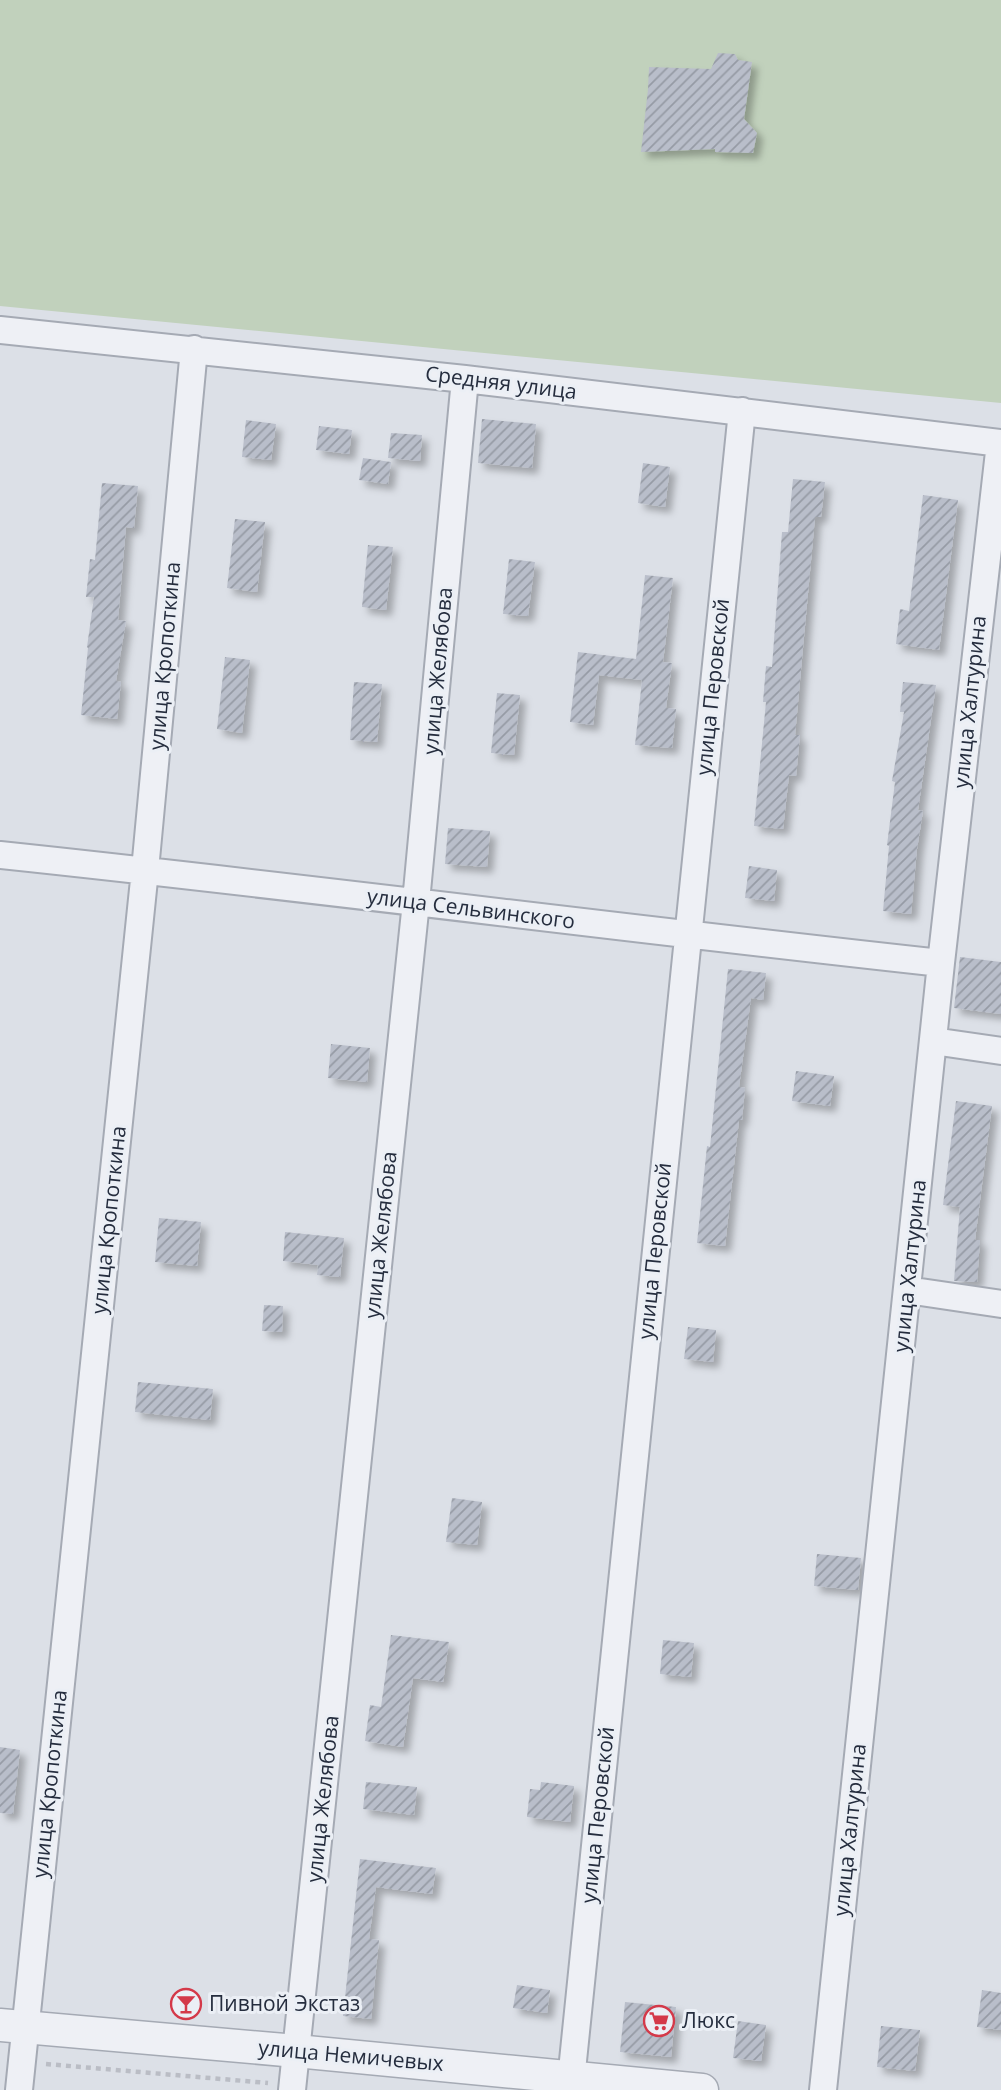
<svg xmlns="http://www.w3.org/2000/svg" width="1001" height="2090" font-family="'Open Sans',sans-serif">
	<style>
		.green { fill: #c1d1bc }
		.building { fill: url(#building-hatch); filter: url(#shadow) }
		.lines { fill: none; stroke-linecap: round; stroke-linejoin: round }
		.minor-casing { stroke: #a5aab4; stroke-width: 30 }
		.tertiary-casing { stroke: #a5aab4; stroke-width: 35 }
		.path { stroke: #babdc5; stroke-width: 4.5; stroke-dasharray: 5 5; stroke-linecap: butt }
		.minor { stroke: #eef0f5; stroke-width: 26 }
		.tertiary { stroke: #eef0f5; stroke-width: 32 }
		.labels { text-anchor: middle; stroke-width: 6; stroke-linejoin: round; paint-order: stroke }
		.street-label { font-size: 21px; fill: #252d3e; stroke: #ebeff5 }
		.poi-label { font-size: 21px; fill: #252d3e; stroke: #ebeff5; text-anchor: start }
	</style>
	<defs>
		<pattern id="building-hatch" width="6" height="6" patternUnits="userSpaceOnUse" patternTransform="scale(1.75)"><rect width="6" height="6" fill="#b9beca"/><path d="M-1 1l2-2M0 6l6-6M5 7l2-2" fill="none" stroke="#969ba5"/></pattern>
		<filter id="shadow"><feDropShadow dx="6" dy="6" stdDeviation="3.5" flood-color="#0004"/></filter>
	</defs>
	<rect width="100%" height="100%" fill="#dce0e7"/>
	<!-- green -->
	<path class="green" d="M 0,0 L 1001,0 L 1001,403 L 0,306 Z"/>
	<!-- building -->
	<path class="building" d="M 718,53 L 735,54 L 738,60 L 752,62 L 744,119 L 757,133 L 753,153 L 715,152 L 715,149 L 641,152 L 648,89 L 649,67 L 711,69 Z
		M 482,419 L 536,424 L 532,468 L 478,463 Z
		M 246,420 L 276,424 L 271,460 L 242,457 Z
		M 319,426 L 352,430 L 349,454 L 316,450 Z
		M 391,433 L 422,435 L 420,461 L 388,458 Z
		M 363,458 L 391,462 L 388,484 L 359,480 Z
		M 643,463 L 670,467 L 665,507 L 638,503 Z
		M 793,479 L 825,482 L 821,517 L 815,517 L 795,735 L 800,735 L 796,776 L 789,775 L 783,829 L 754,826 L 766,702 L 763,702 L 766,666 L 772,667 L 782,532 L 788,532 Z
		M 102,483 L 138,486 L 134,528 L 126,527 L 118,620 L 126,621 L 116,681 L 121,682 L 117,719 L 81,715 L 88,648 L 87,647 L 94,597 L 86,597 L 90,559 L 95,560 Z
		M 923,495 L 958,500 L 939,650 L 896,644 L 900,609 L 909,611 Z
		M 235,519 L 265,522 L 257,592 L 227,588 Z
		M 368,545 L 393,547 L 386,610 L 362,607 Z
		M 509,559 L 535,562 L 528,616 L 503,614 Z
		M 645,575 L 673,578 L 663,662 L 672,663 L 666,708 L 676,709 L 672,748 L 635,745 L 642,680 L 599,675 L 593,725 L 570,722 L 578,652 L 636,659 Z
		M 225,657 L 250,660 L 242,733 L 217,729 Z
		M 354,682 L 382,684 L 377,742 L 350,740 Z
		M 903,682 L 936,685 L 918,810 L 923,811 L 917,849 L 911,914 L 883,911 L 889,846 L 887,845 L 895,782 L 892,781 L 904,712 L 900,712 Z
		M 497,693 L 520,695 L 514,755 L 491,753 Z
		M 448,828 L 490,831 L 487,867 L 445,864 Z
		M 749,866 L 777,870 L 774,901 L 745,898 Z
		M 960,957 L 1001,962 L 1001,1014 L 954,1008 Z
		M 728,969 L 766,973 L 763,1000 L 751,998 L 739,1087 L 745,1088 L 742,1120 L 739,1120 L 725,1246 L 697,1243 L 707,1146 L 710,1147 Z
		M 331,1044 L 370,1048 L 367,1082 L 328,1078 Z
		M 796,1071 L 834,1076 L 830,1106 L 792,1101 Z
		M 956,1101 L 992,1106 L 975,1240 L 980,1240 L 977,1282 L 954,1281 L 960,1207 L 943,1205 Z
		M 159,1218 L 201,1222 L 197,1266 L 155,1262 Z
		M 285,1232 L 344,1238 L 340,1277 L 317,1275 L 318,1265 L 283,1261 Z
		M 264,1305 L 283,1306 L 282,1332 L 262,1331 Z
		M 688,1327 L 716,1330 L 713,1362 L 684,1359 Z
		M 138,1382 L 213,1389 L 210,1420 L 135,1412 Z
		M 452,1498 L 482,1502 L 477,1545 L 446,1542 Z
		M 817,1554 L 861,1558 L 858,1590 L 814,1586 Z
		M 391,1635 L 449,1642 L 443,1682 L 413,1678 L 403,1747 L 365,1741 L 370,1705 L 381,1707 Z
		M 663,1640 L 694,1643 L 691,1677 L 660,1674 Z
		M 0,1747 L 20,1750 L 13,1814 L 0,1813 Z
		M 366,1782 L 417,1787 L 414,1815 L 363,1809 Z
		M 541,1782 L 574,1786 L 570,1822 L 527,1817 L 530,1789 L 540,1790 Z
		M 360,1859 L 436,1868 L 432,1894 L 376,1887 L 369,1939 L 379,1940 L 371,2019 L 343,2016 Z
		M 517,1985 L 550,1990 L 547,2013 L 513,2008 Z
		M 982,1990 L 1001,1993 L 1001,2030 L 977,2027 Z
		M 625,2002 L 676,2007 L 671,2057 L 620,2052 Z
		M 738,2021 L 766,2025 L 761,2061 L 733,2058 Z
		M 881,2026 L 920,2030 L 915,2071 L 877,2067 Z"/>
	<g class="lines">
		<!-- minor casing -->
		<g class="minor-casing">
			<path id="minor" d="M 0,330 L 465,379 L 1001,443
				M 0,855 C 314,888 627,929 941,963
				M 933,1041 L 1001,1051
				M 907,1290 L 1001,1304
				M 19,2090 L 145,870 L 194,349
				M 292,2090 L 416,902 L 465,379
				M 570,2090 L 742,411
				M 823,2090 L 941,963 L 1000,443"/>
		</g>
		<!-- tertiary casing -->
		<g class="tertiary-casing">
			<path id="tertiary" d="M 0,2025 L 296,2051 L 702,2090"/>
		</g>
		<!-- path -->
		<path class="path" d="M 46,2064 L 268,2083"/>
		<!-- minor -->
		<use href="#minor" class="minor"/>
		<!-- tertiary -->
		<use href="#tertiary" class="tertiary"/>
	</g>
	<!-- icons -->
	<defs>
		<g id="bar-ring" transform="scale(1.575)"><circle r="9.5" fill="#ebeff5" stroke="#d43949" stroke-width="1.5"/><path d="M-6-5H6L.8 .8V4.5H3.5V6h-7V4.5H-.8V.8Z" fill="#d43949"/></g>
		<g id="supermarket-ring" transform="scale(1.575)"><circle r="9.5" fill="#ebeff5" stroke="#d43949" stroke-width="1.5"/><path d="M-6-5.5h2.5l.6 2H6L4.5 2H-2.5L-4.4-4H-6ZM-1.5 3.2a1.3 1.3 0 1 0 .1 0ZM3 3.2a1.3 1.3 0 1 0 .1 0Z" fill="#d43949"/></g>
	</defs>
	<g fill-rule="evenodd">
		<use href="#bar-ring" x="186" y="2004"/>
		<use href="#supermarket-ring" x="659" y="2021"/>
	</g>
	<g class="labels">
		<!-- street labels -->
		<g class="street-label">
			<text transform="translate(501 383) rotate(7)" y="7">Средняя улица</text>
			<text transform="translate(165 656) rotate(-85)" y="7">улица Кропоткина</text>
			<text transform="translate(438 671) rotate(-85)" y="7">улица Желябова</text>
			<text transform="translate(713 687) rotate(-84)" y="7">улица Перовской</text>
			<text transform="translate(970 702) rotate(-84)" y="7">улица Халтурина</text>
			<text transform="translate(471 909) rotate(7)" y="7">улица Сельвинского</text>
			<text transform="translate(109 1220) rotate(-84)" y="7">улица Кропоткина</text>
			<text transform="translate(381 1235) rotate(-84)" y="7">улица Желябова</text>
			<text transform="translate(655 1251) rotate(-84)" y="7">улица Перовской</text>
			<text transform="translate(910 1266) rotate(-84)" y="7">улица Халтурина</text>
			<text transform="translate(50 1784) rotate(-84)" y="7">улица Кропоткина</text>
			<text transform="translate(323 1799) rotate(-84)" y="7">улица Желябова</text>
			<text transform="translate(598 1815) rotate(-84)" y="7">улица Перовской</text>
			<text transform="translate(850 1830) rotate(-84)" y="7">улица Халтурина</text>
			<text transform="translate(351 2056) rotate(5)" y="7">улица Немичевых</text>
		</g>
		<!-- poi labels -->
		<g class="poi-label">
			<text x="209" y="2011">Пивной Экстаз</text>
			<text x="682" y="2028">Люкс</text>
		</g>
	</g>
</svg>
